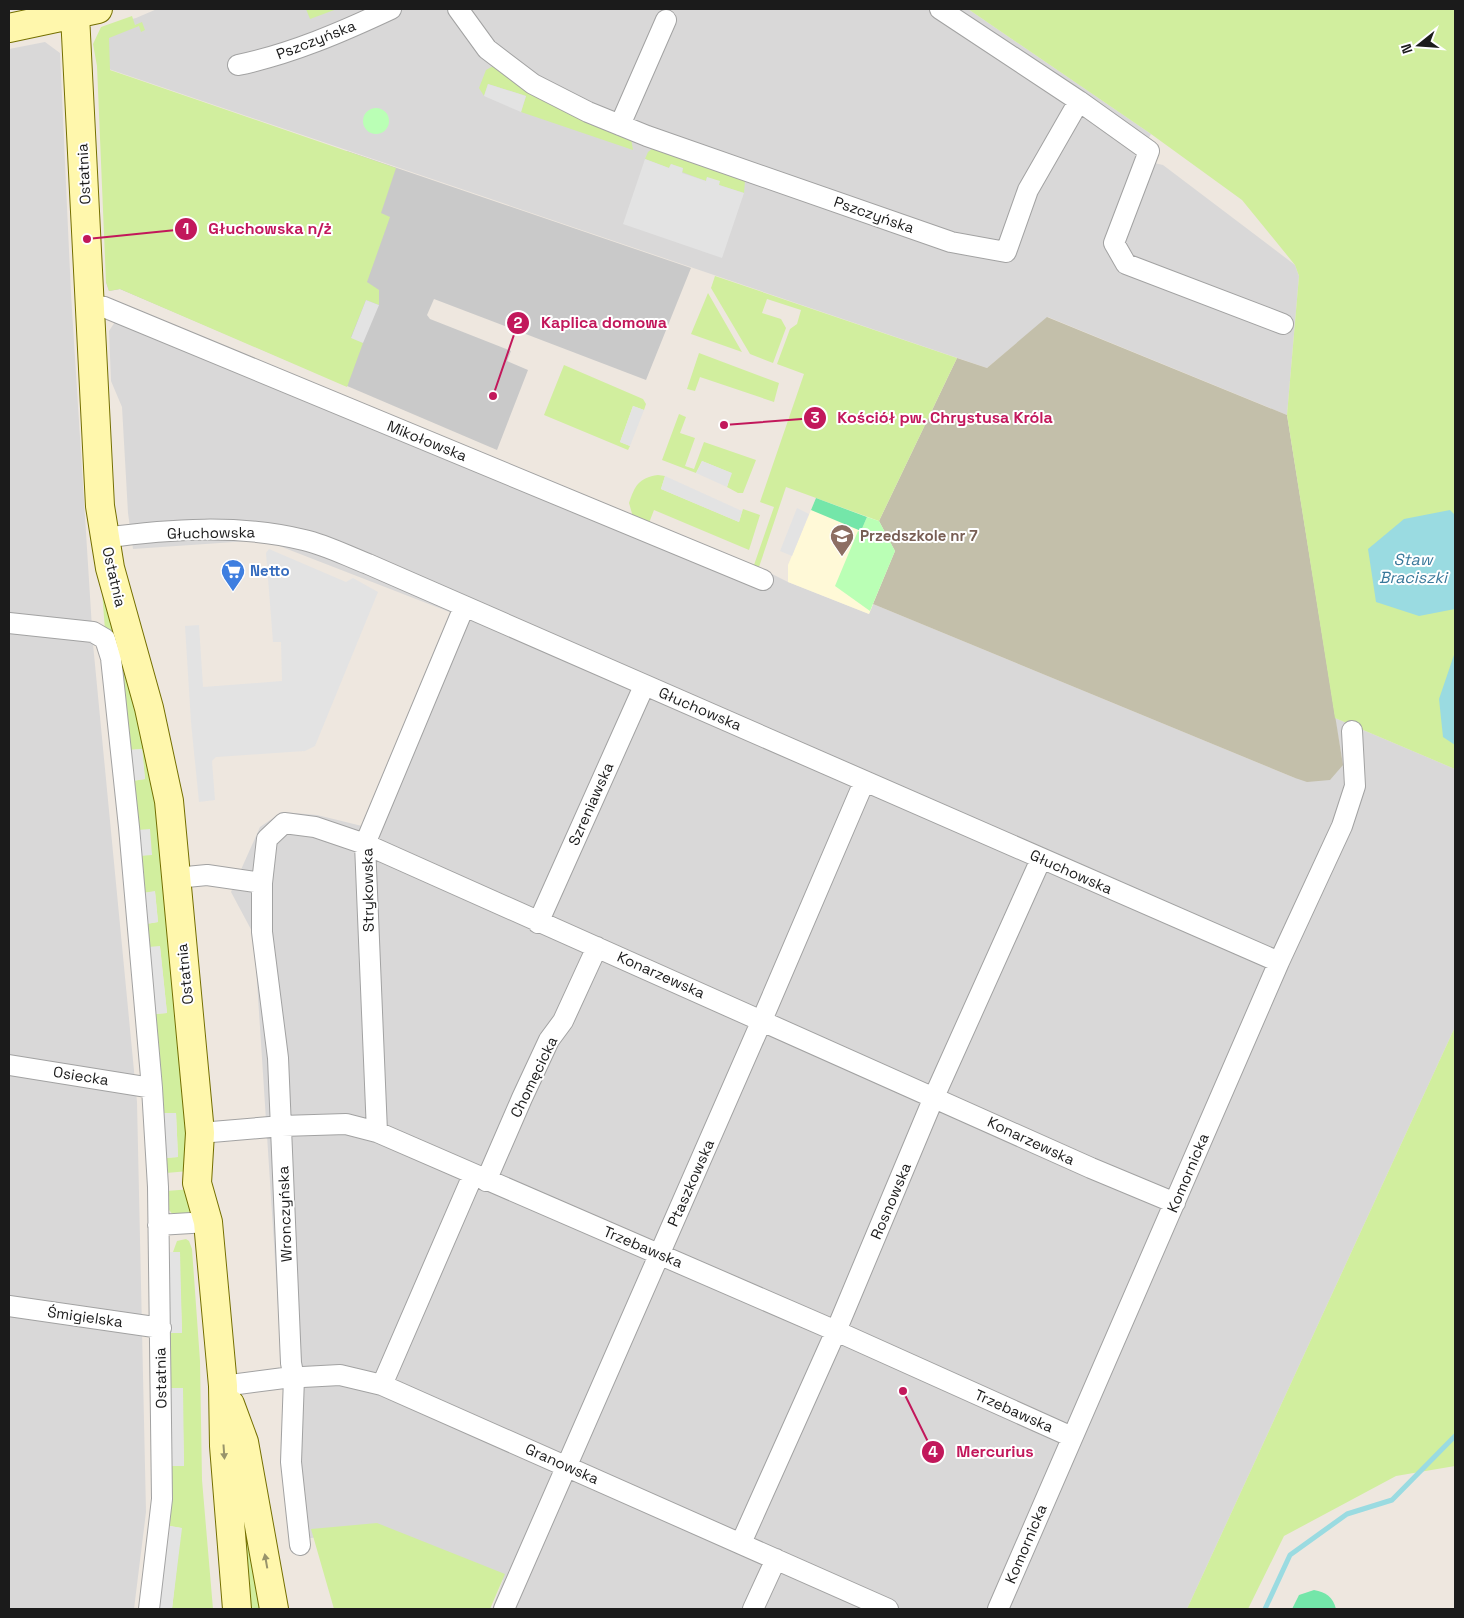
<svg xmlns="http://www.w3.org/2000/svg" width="1464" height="1618" font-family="'Space Grotesk',sans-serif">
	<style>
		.residential { fill: #d9d8d8 }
		.education { fill: #fff9d7 }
		.religious { fill: #c9c9c9 }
		.construction { fill: #c3bfaa }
		.grass { fill: #d1ee9e }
		.park { fill: #baffb5 }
		.pitch { fill: #74e6a9 }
		.parking { fill: #e3e3e3 }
		.water { fill: #9adbe1 }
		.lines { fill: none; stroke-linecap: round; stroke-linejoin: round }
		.stream { stroke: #9adbe1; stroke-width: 5 }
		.street-casing { stroke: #a2a2a2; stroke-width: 22 }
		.secondary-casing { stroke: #746f00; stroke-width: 30 }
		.street { stroke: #fff; stroke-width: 20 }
		.secondary { stroke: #fff7ac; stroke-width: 28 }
		.oneway { fill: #98946b }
		.labels { text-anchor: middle; stroke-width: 4; stroke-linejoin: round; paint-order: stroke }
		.street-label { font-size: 15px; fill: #1b1b1b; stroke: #fff }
		.education-label { font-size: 15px; font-weight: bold; fill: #785e54; stroke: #fff; text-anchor: start }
		.shop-label { font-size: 15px; font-weight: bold; fill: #366cbe; stroke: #fff; text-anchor: start }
		.water-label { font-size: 16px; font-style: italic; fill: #38789a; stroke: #fff }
		.leader { fill: none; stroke: #c2185b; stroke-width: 2 }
		.callout-dot { fill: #c2185b; stroke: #fff; stroke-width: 2 }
		.mark-label { font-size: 15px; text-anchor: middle; font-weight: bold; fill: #fff }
		.callout-label { font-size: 16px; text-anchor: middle; font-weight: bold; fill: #c2185b; stroke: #fff; stroke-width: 4; stroke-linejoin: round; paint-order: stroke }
	</style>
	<rect width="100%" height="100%" fill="#eee7df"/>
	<!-- residential -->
	<path class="residential" d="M 157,9 L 968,9 L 1151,134 L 1137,159 L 1163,165 L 1295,265 L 1299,276 L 1287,415 L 1048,317 L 987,368 L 97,65 L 105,26 L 136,18 Z
		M 45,42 L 60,53 L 71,294 L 93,644 L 137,1102 L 146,1512 L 134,1609 L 9,1609 L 9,49 Z
		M 124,308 L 754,565 L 788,582 L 869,614 L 873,604 L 1295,778 L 1343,765 L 1335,718 L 1455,769 L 1455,1027 L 1187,1609 L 492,1609 L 503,1580 L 377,1529 L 304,1539 L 282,1367 L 254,935 L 231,892 L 260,827 L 282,812 L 317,815 L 362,826 L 452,613 L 264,540 L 133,549 L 128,513 L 122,407 L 111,381 L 109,331 Z"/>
	<!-- education -->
	<path class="education" d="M 816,498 L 879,521 L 895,551 L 869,614 L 788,582 L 788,565 Z"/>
	<!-- religious -->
	<path class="religious" d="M 347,151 L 691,268 L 646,380 L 434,299 L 427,315 L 430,319 L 511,351 L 507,361 L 528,370 L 497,450 L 120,289 L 109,291 L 106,282 Z"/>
	<!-- construction -->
	<path class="construction" d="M 1047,317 L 1287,415 L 1343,765 L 1330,780 L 1307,782 L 1295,778 L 873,604 L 895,551 L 879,521 L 957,358 L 987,368 Z"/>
	<!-- grass -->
	<path class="grass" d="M 306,9 L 337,9 L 310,19 Z
		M 968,9 L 1455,9 L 1455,769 L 1335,718 L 1287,415 L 1299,276 L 1295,265 L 1242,200 L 1151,134 Z
		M 132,16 L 135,25 L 142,22 L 145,30 L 141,32 L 139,26 L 109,38 L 110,70 L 396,168 L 381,213 L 390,217 L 367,282 L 379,290 L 379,305 L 366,300 L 351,337 L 363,343 L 347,387 L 120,289 L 109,291 L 106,282 L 97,66 L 93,44 L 101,27 Z
		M 495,65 L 631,138 L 633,150 L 521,112 L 526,96 L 488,84 L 484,96 L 479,88 L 486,70 Z
		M 653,148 L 745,181 L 744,193 L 719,185 L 707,177 L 706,181 L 682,172 L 683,169 L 671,164 L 669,168 L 645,159 L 648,152 Z
		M 715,276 L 957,358 L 879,521 L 786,487 L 759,567 L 754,565 L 774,507 L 760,502 L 804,374 L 777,364 L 790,329 L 797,324 L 801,310 L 767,299 L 762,313 L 781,319 L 786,328 L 773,363 L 750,354 L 711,288 Z
		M 708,293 L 742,352 L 691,334 Z
		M 699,353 L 779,383 L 774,402 L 700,377 L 695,391 L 687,389 Z
		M 564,365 L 643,399 L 646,404 L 644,410 L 633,406 L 620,442 L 630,446 L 628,450 L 544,415 Z
		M 679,414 L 686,417 L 680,433 L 695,438 L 685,466 L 694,469 L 704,442 L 756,460 L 743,493 L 738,493 L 727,487 L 731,473 L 702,461 L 696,473 L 662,460 Z
		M 658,475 L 665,476 L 661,489 L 739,522 L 743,509 L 760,515 L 749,550 L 654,510 L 649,523 L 633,517 L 629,503 C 635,486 638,478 658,475 Z
		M 101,578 L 156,790 L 189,1171 L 166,1173 L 165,1158 L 178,1157 L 176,1113 L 163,1113 L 155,1014 L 167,1013 L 160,947 L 148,947 L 146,924 L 158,922 L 155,892 L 143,893 L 139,856 L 152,854 L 137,830 L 132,781 L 145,779 L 142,749 L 129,750 L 105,630 Z
		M 1455,1027 L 1455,1466 L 1396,1476 L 1284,1536 L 1248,1609 L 1187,1609 Z
		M 192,1189 C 192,1195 194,1204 191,1209 C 187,1218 172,1218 168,1208 C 167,1203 167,1196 166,1191 Z
		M 186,1239 L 189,1241 L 192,1249 L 200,1361 L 202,1480 L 213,1609 L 172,1609 L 181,1528 L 170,1526 L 172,1466 L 184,1466 L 182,1388 L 170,1388 L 169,1333 L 182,1332 L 179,1252 L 173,1252 L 177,1241 Z
		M 238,1462 L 265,1609 L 248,1609 Z
		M 377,1523 L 505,1574 L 490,1609 L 334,1609 L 311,1529 Z"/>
	<!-- park -->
	<path class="park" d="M363 121a13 13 0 1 1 26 0a13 13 0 1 1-26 0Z
		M 867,517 L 879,521 L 895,551 L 870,611 L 835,586 L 858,531 L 864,534 L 861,531 Z"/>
	<!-- pitch -->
	<path class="pitch" d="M 816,498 L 867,517 L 861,531 L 811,510 Z
		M 1314,1590 C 1326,1592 1333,1597 1336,1609 L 1292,1609 L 1299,1595 Z"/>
	<!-- parking -->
	<path class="parking" d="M 488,84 L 526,96 L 521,112 L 484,96 Z
		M 645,159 L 669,168 L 671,164 L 683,168 L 682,173 L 706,181 L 707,177 L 720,181 L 719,185 L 744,193 L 722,258 L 623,224 Z
		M 366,300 L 379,305 L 363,343 L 351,338 Z
		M 633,406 L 644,410 L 630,446 L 620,442 Z
		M 702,461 L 732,473 L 727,487 L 696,473 Z
		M 665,476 L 742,511 L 739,522 L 661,489 Z
		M 797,508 L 809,514 L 792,556 L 780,551 Z
		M 269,549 L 346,582 L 353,578 L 378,592 L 315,746 L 305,751 L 216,757 L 212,761 L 215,800 L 199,802 L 191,722 L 185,626 L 199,625 L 203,687 L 282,681 L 281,642 L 273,642 L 266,553 Z
		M 142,749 L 145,779 L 132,781 L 129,750 Z
		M 150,829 L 152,855 L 139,856 L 137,830 Z
		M 155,891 L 158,922 L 146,924 L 143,893 Z
		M 160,946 L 167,1013 L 155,1014 L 148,947 Z
		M 163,1113 L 176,1113 L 178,1157 L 165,1158 Z
		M 167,1252 L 180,1252 L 182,1333 L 169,1333 Z
		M 170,1388 L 183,1388 L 184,1466 L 172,1466 Z
		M 170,1526 L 182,1528 L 172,1609 L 158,1609 Z"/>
	<!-- water -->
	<path class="water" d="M 1450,510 L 1455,515 L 1455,609 L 1419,616 L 1376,602 L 1368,549 L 1404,519 Z
		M 1455,652 L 1455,745 L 1443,737 L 1439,699 Z"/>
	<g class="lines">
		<!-- stream -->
		<path class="stream" d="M 1265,1609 L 1290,1555 L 1347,1514 L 1392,1500 L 1455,1436"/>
		<!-- street casing -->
		<g class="street-casing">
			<path id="street" d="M 458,9 L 487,49 L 533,84 L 588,112 L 647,136 L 951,242 L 1006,252 L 1028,190 L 1079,101
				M 940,9 L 1079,101 L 1149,151 L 1114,243 L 1126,264 L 1283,324
				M 238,65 C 291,54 342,32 391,9
				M 620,125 L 666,20
				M 90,305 L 104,307 L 763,580
				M 104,538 C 169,529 240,524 304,540 C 326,545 347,556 368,564 L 1279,962
				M 9,623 L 93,632 L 105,639 L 111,658 L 129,827 L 152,1088 L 158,1187 L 162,1499 L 149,1609
				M 176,878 L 207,875 L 262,883 L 267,839 L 284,823 L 315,827 L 365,844 L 1091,1168 L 1175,1203
				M 262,883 L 262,932 L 278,1058 L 291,1363 L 294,1378 L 291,1462 L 300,1545
				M 538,923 L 644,686
				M 9,1065 L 152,1088
				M 377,1132 L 365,844 L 464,607
				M 200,1133 L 282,1126 L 346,1124 L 377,1132 L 836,1331 L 1072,1437
				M 486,1181 L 522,1098 L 549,1040 L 563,1021 L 597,947
				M 158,1225 L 208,1222
				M 9,1306 L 161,1328
				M 382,1385 L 473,1175
				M 223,1386 L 284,1378 L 340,1375 L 382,1385 L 888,1609
				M 741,1543 L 836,1331 L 934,1097 L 1041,859
				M 504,1609 L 762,1020 L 864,782
				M 753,1609 L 776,1559
				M 998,1609 L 1279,962 L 1342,826 L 1355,786 L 1352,731"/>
		</g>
		<!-- secondary casing -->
		<g class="secondary-casing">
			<path id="secondary" d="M 75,15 L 100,506 L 110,568 L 149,708 L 169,801 L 200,1133 L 197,1183 L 208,1222 L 223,1386 L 224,1446 L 237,1609
				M 9,28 L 98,9
				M 230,1404 L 244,1442 L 274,1609"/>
		</g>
		<!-- street -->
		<use href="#street" class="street"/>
		<!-- secondary -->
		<use href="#secondary" class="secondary"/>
	</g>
	<!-- one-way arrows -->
	<defs><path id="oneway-solid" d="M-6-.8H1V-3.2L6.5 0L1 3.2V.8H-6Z" transform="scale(1.25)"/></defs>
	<g class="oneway">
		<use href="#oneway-solid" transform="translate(224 1452) rotate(86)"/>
		<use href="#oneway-solid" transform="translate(266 1561) rotate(-100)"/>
	</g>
	<!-- icons -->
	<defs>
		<g id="school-pin" transform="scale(1.25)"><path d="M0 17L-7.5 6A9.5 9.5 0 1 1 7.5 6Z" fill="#8d6e63" stroke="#fff"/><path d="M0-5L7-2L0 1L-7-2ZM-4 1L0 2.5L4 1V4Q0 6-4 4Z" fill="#fff"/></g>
		<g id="supermarket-pin" transform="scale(1.25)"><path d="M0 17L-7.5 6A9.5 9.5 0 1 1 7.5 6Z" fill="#3f7fe0" stroke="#fff"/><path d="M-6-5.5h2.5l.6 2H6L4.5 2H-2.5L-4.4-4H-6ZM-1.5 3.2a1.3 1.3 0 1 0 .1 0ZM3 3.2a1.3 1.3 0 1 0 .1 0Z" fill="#fff"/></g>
	</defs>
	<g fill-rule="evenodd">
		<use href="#school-pin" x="842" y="536"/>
		<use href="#supermarket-pin" x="233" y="571"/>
	</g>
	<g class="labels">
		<!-- street labels -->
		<g class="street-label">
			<text transform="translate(316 40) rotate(-21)" y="5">Pszczyńska</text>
			<text transform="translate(84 174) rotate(-93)" y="5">Ostatnia</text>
			<text transform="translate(874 215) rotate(19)" y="5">Pszczyńska</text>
			<text transform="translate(427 441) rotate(22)" y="5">Mikołowska</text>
			<text transform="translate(211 533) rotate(-1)" y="5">Głuchowska</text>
			<text transform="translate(114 577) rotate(77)" y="5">Ostatnia</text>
			<text transform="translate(700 709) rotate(23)" y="5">Głuchowska</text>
			<text transform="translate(591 804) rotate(-66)" y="5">Szreniawska</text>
			<text transform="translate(1071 872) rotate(24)" y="5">Głuchowska</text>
			<text transform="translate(368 890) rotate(-91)" y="5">Strykowska</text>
			<text transform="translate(185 974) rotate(-96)" y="5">Ostatnia</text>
			<text transform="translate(661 975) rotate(24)" y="5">Konarzewska</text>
			<text transform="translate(81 1076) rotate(9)" y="5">Osiecka</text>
			<text transform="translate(534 1077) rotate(-64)" y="5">Chomęcicka</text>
			<text transform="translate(1031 1141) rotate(25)" y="5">Konarzewska</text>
			<text transform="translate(1188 1173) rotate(-67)" y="5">Komornicka</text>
			<text transform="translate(691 1183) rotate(-66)" y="5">Ptaszkowska</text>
			<text transform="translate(891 1201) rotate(-67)" y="5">Rosnowska</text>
			<text transform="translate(285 1214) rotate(-92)" y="5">Wronczyńska</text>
			<text transform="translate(643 1247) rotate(23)" y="5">Trzebawska</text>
			<text transform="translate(85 1317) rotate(8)" y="5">Śmigielska</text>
			<text transform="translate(161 1378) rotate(-91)" y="5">Ostatnia</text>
			<text transform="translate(1014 1411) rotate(24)" y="5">Trzebawska</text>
			<text transform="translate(562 1464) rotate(24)" y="5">Granowska</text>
			<text transform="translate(1026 1544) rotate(-67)" y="5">Komornicka</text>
		</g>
		<!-- education labels -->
		<g class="education-label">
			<text x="860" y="541">Przedszkole nr 7</text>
		</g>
		<!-- shop labels -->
		<g class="shop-label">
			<text x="250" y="576">Netto</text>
		</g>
		<!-- water labels -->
		<g class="water-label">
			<text x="1413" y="565">Staw<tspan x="1413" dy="18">Braciszki</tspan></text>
		</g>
	</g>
	<!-- callouts -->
	<path class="leader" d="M87 239L186 229M493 396L518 323M724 425L815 418M903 1391L933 1452"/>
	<g class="callout-dot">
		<circle cx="87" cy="239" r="5"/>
		<circle cx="493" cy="396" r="5"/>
		<circle cx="724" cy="425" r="5"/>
		<circle cx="903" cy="1391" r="5"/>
		<circle cx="186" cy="229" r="12"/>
		<circle cx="518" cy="323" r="12"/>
		<circle cx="815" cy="418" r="12"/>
		<circle cx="933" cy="1452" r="12"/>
	</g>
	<g class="mark-label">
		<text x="186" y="234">1</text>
		<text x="518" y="328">2</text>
		<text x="815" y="423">3</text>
		<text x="933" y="1457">4</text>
	</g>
	<g class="callout-label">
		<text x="270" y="234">Głuchowska n/ż</text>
		<text x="604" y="328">Kaplica domowa</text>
		<text x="945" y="423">Kościół pw. Chrystusa Króla</text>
		<text x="995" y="1457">Mercurius</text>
	</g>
	<!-- border -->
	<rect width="1464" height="1618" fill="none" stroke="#1b1b1b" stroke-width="20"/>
	<!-- north arrow -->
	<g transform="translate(1419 45) rotate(253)" stroke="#ffffff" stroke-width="4" paint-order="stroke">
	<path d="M0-4L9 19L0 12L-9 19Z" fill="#1b1b1b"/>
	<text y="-8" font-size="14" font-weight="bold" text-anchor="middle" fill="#1b1b1b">N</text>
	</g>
</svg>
